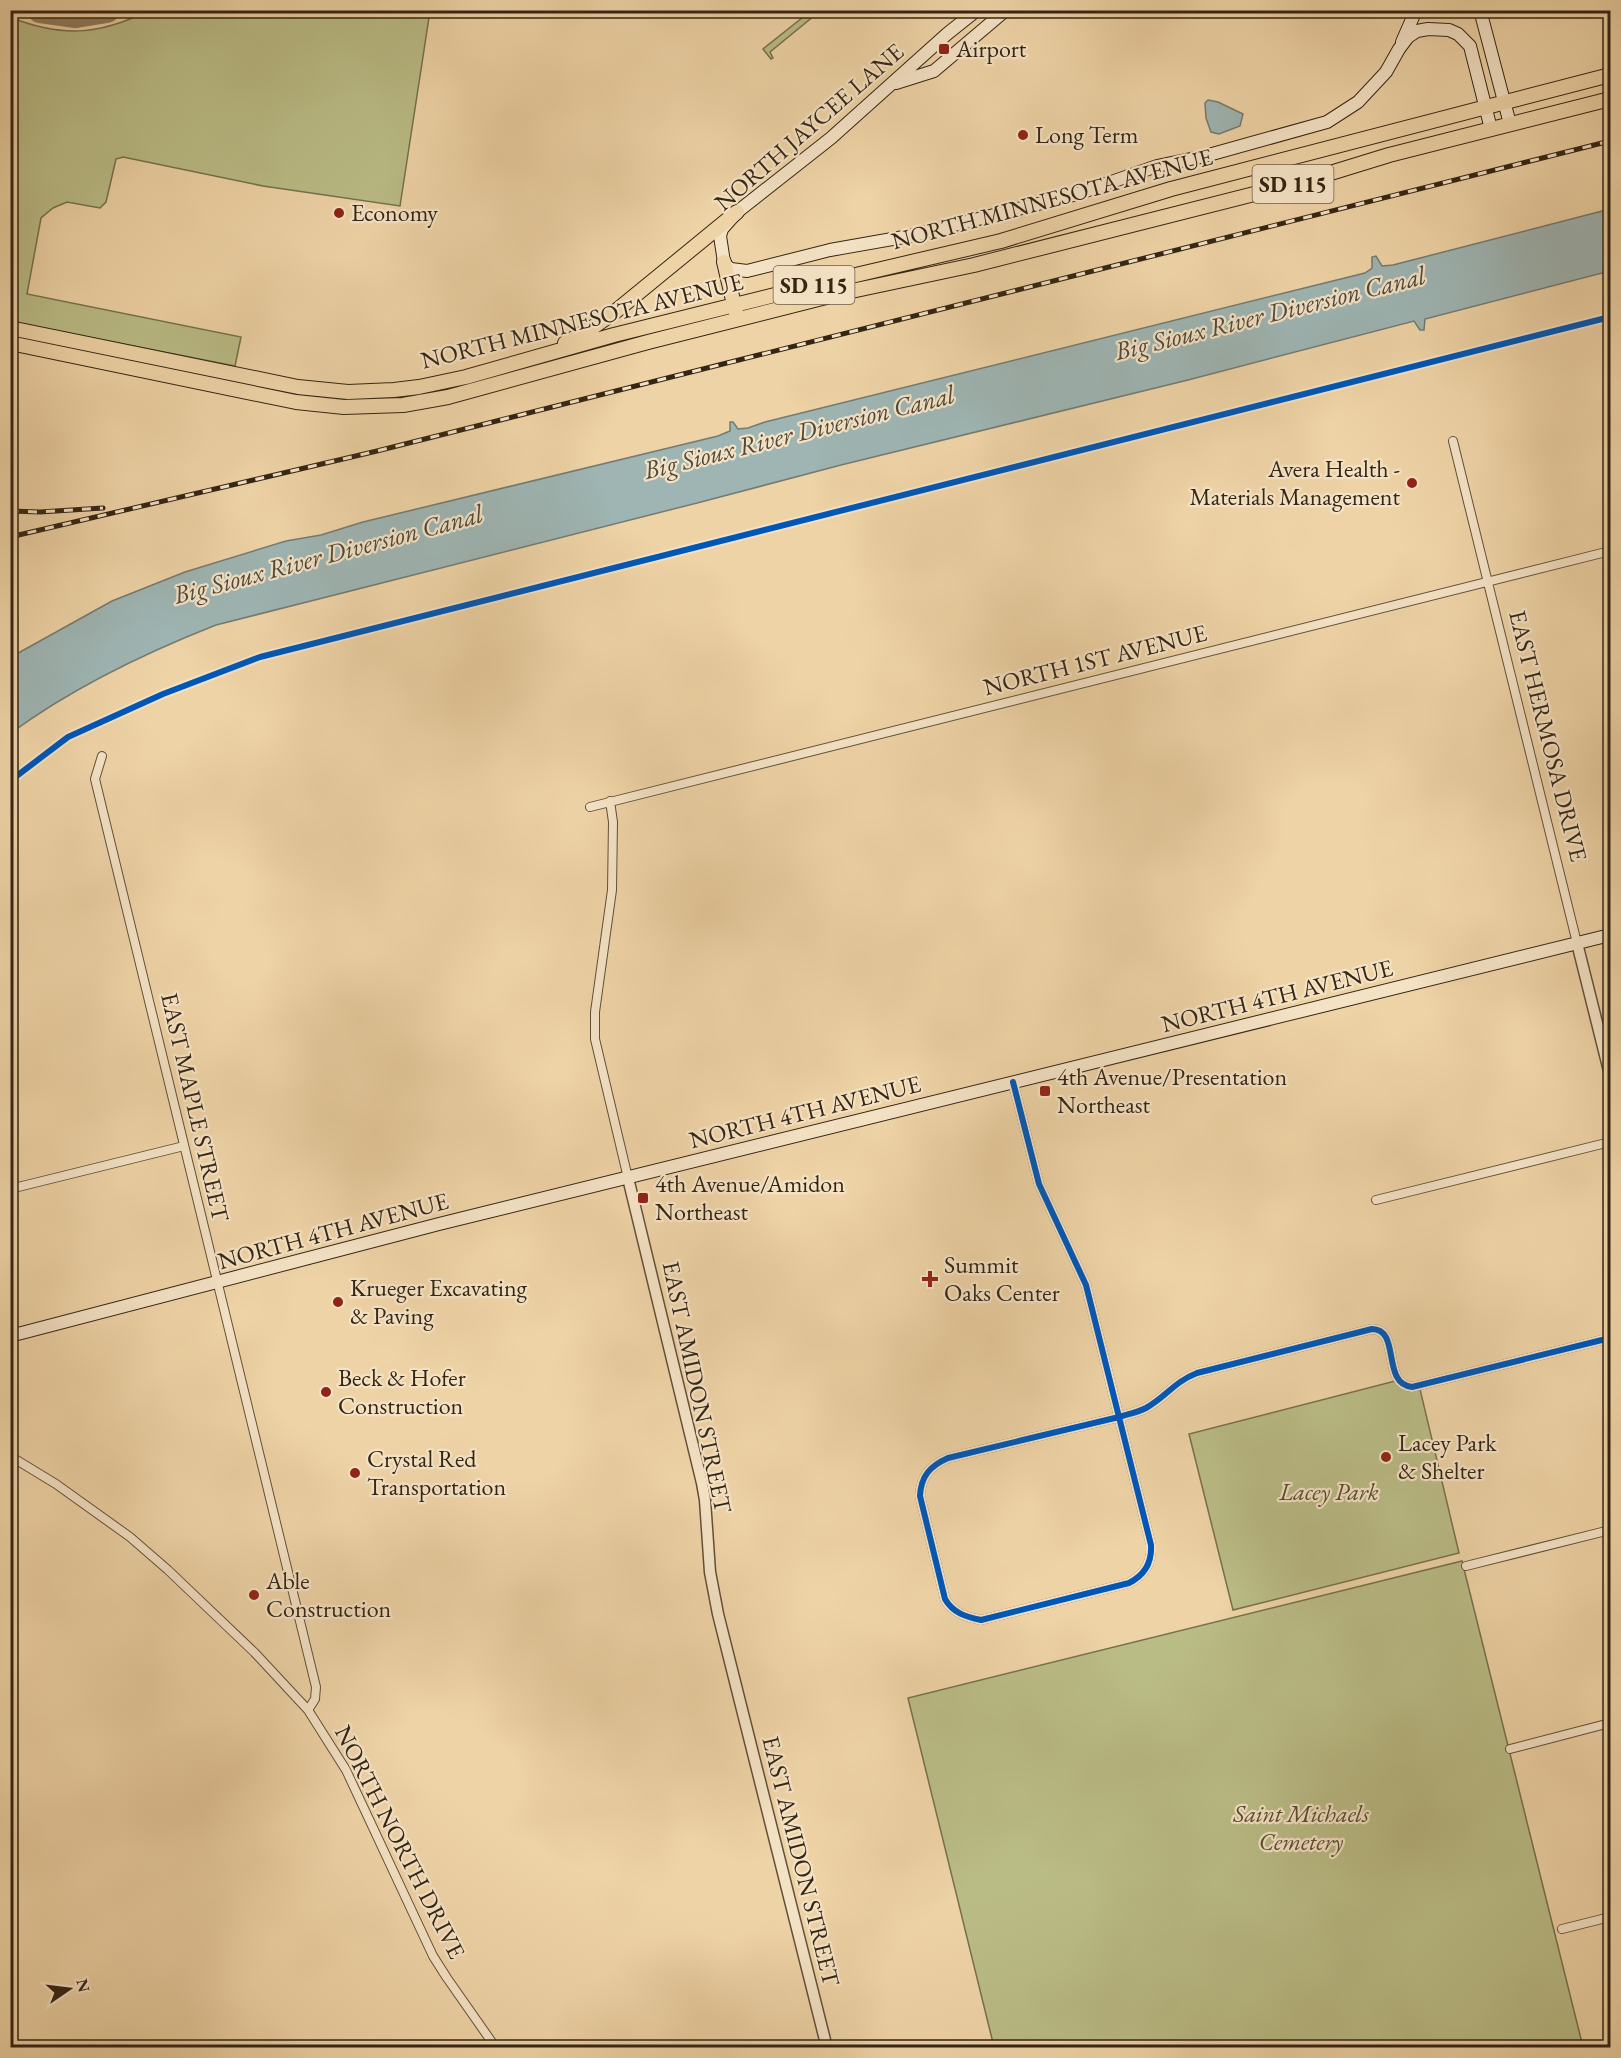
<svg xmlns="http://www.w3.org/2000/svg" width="1621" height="2058" font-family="'EB Garamond',serif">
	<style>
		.green { fill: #babc86; stroke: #77704d; stroke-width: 1.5 }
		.water { fill: #9eb5b3; stroke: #747b73; stroke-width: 1.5 }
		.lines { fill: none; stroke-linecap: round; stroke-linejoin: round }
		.taxiway { stroke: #917c5d; stroke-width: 26 }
		.minor-casing { stroke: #625038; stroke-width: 10 }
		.tertiary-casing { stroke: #625038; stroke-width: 13 }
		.secondary-casing { stroke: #342514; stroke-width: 14 }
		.primary-casing { stroke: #342514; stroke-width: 16 }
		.minor { stroke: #f4e2c5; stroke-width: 8 }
		.tertiary { stroke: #f4e2c5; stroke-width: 10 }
		.secondary { stroke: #f4e2c5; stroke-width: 12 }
		.primary { stroke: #eed3a6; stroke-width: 14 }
		.rail-casing { stroke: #342514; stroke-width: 5 }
		.rail { stroke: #f4e2c5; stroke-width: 3; stroke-dasharray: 9; stroke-linecap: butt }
		.cycleway-casing { stroke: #f4e2c5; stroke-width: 10 }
		.cycleway { stroke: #0057b8; stroke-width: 6 }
		.poi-dot { fill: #8f2418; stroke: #f4e2c5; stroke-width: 2 }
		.labels { text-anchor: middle; stroke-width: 4.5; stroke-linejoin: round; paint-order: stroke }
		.shield { fill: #f4e2c5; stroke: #6e5e49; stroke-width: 1.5 }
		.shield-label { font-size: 22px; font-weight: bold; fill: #342514 }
		.poi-label { font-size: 24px; fill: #342514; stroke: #f4e2c5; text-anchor: start }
		.street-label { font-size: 24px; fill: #342514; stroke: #f4e2c5 }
		.park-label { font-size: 24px; font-style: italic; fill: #564b30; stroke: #f4e2c5 }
		.water-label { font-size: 26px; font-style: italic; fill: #4e493c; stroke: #f4e2c5 }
	</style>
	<rect width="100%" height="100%" fill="#eed3a6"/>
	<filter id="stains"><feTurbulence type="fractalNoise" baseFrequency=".00333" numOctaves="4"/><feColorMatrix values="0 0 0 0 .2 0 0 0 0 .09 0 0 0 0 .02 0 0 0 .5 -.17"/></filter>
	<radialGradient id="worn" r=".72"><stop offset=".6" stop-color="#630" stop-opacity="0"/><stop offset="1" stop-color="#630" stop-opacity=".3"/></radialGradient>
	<!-- green -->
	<path class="green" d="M 812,10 L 820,11 L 770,52 L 773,58 L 771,59 L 763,49 Z
		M 148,11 L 430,11 L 400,206 L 263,186 L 123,157 L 116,159 L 106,202 L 100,208 L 67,202 L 53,208 L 41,218 L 27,294 L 241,337 L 235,366 L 11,322 L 10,17 C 62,38 99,35 148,11 Z
		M 1399,1380 L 1419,1385 L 1459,1553 L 1233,1610 L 1189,1434 Z
		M 1462,1561 L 1583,2047 L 994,2047 L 908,1698 Z"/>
	<!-- water -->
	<path class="water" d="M 1208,100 L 1218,102 L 1243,114 L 1240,126 L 1219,134 L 1211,132 L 1206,118 L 1205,103 Z
		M 1610,209 L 1610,271 L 1425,319 L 1424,330 L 1420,330 L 1414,321 L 1188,380 L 841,465 L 701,502 L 216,625 C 145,653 72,688 11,733 L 11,657 L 112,601 L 185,572 L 286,541 L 321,535 L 363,522 L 718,436 L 730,431 L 730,422 L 733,422 L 738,429 L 748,428 L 765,422 L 1365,273 L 1372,268 L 1372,257 L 1376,256 L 1382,266 L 1393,265 Z"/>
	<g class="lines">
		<!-- taxiway -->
		<path class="taxiway" d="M 40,10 L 76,15 L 107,10"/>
		<!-- minor casing -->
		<g class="minor-casing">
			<path id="minor" d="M 1453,441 L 1577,943
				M 102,756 L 95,779 L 316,1687 L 315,1699 L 308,1710
				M 610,801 L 613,822 L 612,890 L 595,1012 L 595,1039 L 628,1178
				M 590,807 L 1610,551
				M 1013,1082 L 1039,1184 L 1086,1285 L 1151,1545 C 1152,1562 1145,1575 1129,1583 L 981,1620 C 966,1617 953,1613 945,1599 L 920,1496 C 921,1476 930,1466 948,1458 L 1119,1417 C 1129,1414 1138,1412 1146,1408 C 1166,1397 1174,1382 1197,1373 L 1372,1329 C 1401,1329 1381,1384 1412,1387 L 1610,1338
				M 10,1189 L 184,1146
				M 1376,1200 L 1610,1142
				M 10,1456 L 56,1484 L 130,1537 L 168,1570 L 254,1652 L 308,1710 L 346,1770 L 433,1956 L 447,1978 L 496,2048
				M 1466,1566 L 1610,1530
				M 1510,1749 L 1610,1723
				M 1562,1929 L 1610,1917"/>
		</g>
		<!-- tertiary casing -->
		<g class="tertiary-casing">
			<path id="tertiary" d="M 1577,943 L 1610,1075
				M 628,1178 L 702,1483 L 705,1500 L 710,1572 L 718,1614 L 827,2048
				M 10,1672 L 10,1700"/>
		</g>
		<!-- secondary casing -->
		<g class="secondary-casing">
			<path id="secondary" d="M 977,10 L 947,34 L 831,138 L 737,212 L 722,229 L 720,236 L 724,262 L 727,266 L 731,269 L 747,271 L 830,250 L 915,235 L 1077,194 L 1157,166 L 1205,156 L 1327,122 L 1358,102 L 1386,72 L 1399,49 L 1408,37 L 1417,31 L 1428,29 L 1449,30 L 1458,34 L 1470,46 L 1491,129
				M 1480,10 L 1510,124
				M 1402,42 L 1416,10
				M 896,83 L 934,71 L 1006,10
				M 10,1336 L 439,1224 L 1610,935"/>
		</g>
		<!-- primary casing -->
		<g class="primary-casing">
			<path id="primary" d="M 724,262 L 736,313
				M 10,328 L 298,387 L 348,392 L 394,390 L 419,387 L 466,377 L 614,335 L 843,278 L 1001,241 L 1171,189 L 1610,75
				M 10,343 L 296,402 L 344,407 L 403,405 L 448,397 L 648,342 L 842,293 L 974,265 L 1116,229 L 1298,183 L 1389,155 L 1610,99
				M 565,343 L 589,330 L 616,311 L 737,212"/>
		</g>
		<!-- minor -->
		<use href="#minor" class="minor"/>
		<!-- tertiary -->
		<use href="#tertiary" class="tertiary"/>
		<!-- secondary -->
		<use href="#secondary" class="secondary"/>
		<!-- primary -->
		<use href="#primary" class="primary"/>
		<!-- rail casing -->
		<g class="rail-casing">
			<path id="rail" d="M 10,511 L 40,512 L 103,508
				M 10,537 L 377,451 L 1610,141"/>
		</g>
		<!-- rail -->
		<use href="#rail" class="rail"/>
		<!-- cycleway casing -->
		<g class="cycleway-casing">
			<path id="cycleway" d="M 10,781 L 68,737 L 163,694 L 260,657 L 1610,317
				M 1013,1082 L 1039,1184 L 1086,1285 L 1151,1545 C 1152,1562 1145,1575 1129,1583 L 981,1620 C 966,1617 953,1613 945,1599 L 920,1496 C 921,1476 930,1466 948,1458 L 1119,1417 C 1129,1414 1138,1412 1146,1408 C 1166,1397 1174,1382 1197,1373 L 1372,1329 C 1401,1329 1381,1384 1412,1387 L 1610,1338"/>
		</g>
		<!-- cycleway -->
		<use href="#cycleway" class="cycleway"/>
	</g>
	<!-- markers -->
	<g class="poi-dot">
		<rect x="938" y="43" width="12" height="12" rx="3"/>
		<circle cx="1023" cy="135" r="6"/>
		<circle cx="339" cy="213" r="6"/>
		<circle cx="1412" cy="483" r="6"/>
		<rect x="1039" y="1085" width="12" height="12" rx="3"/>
		<rect x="637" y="1192" width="12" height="12" rx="3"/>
		<path d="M927 1270h6v6h6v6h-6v6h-6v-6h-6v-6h6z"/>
		<circle cx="338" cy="1302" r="6"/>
		<circle cx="326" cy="1392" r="6"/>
		<circle cx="1386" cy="1457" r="6"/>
		<circle cx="355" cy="1473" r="6"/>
		<circle cx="254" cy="1595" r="6"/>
	</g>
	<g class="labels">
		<!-- shield labels -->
		<g class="shield">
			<rect x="1252.5" y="165" width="81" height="38" rx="4.5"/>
			<rect x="773.5" y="266" width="81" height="38" rx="4.5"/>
		</g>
		<g class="shield-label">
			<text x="1293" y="192">SD 115</text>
			<text x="814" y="293">SD 115</text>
		</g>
		<!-- poi labels -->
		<g class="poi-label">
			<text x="956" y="57">Airport</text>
			<text x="1035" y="143">Long Term</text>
			<text x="351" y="221">Economy</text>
			<text x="1400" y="477" text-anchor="end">Avera Health -<tspan x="1400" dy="28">Materials Management</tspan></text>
			<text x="1057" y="1085">4th Avenue/Presentation<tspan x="1057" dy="28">Northeast</tspan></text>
			<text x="655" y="1192">4th Avenue/Amidon<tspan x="655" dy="28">Northeast</tspan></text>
			<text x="944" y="1273">Summit<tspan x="944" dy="28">Oaks Center</tspan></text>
			<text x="350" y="1296">Krueger Excavating<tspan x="350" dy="28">&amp; Paving</tspan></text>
			<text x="338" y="1386">Beck &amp; Hofer<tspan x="338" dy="28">Construction</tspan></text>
			<text x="1398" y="1451">Lacey Park<tspan x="1398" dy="28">&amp; Shelter</tspan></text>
			<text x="367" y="1467">Crystal Red<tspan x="367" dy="28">Transportation</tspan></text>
			<text x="266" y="1589">Able<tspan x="266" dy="28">Construction</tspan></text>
		</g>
		<!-- street labels -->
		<g class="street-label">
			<text transform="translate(809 127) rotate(-41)" y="8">NORTH JAYCEE LANE</text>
			<text transform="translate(1052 199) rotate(-15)" y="8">NORTH MINNESOTA AVENUE</text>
			<text transform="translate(582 321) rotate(-14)" y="8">NORTH MINNESOTA AVENUE</text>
			<text transform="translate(1095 660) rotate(-14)" y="8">NORTH 1ST AVENUE</text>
			<text transform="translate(1548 736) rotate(76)" y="8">EAST HERMOSA DRIVE</text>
			<text transform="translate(1277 996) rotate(-14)" y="8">NORTH 4TH AVENUE</text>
			<text transform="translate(195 1107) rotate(77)" y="8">EAST MAPLE STREET</text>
			<text transform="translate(805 1112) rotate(-14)" y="8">NORTH 4TH AVENUE</text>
			<text transform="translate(333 1231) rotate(-15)" y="8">NORTH 4TH AVENUE</text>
			<text transform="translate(697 1387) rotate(78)" y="8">EAST AMIDON STREET</text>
			<text transform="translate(400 1842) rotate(63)" y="8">NORTH NORTH DRIVE</text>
			<text transform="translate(801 1861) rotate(76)" y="8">EAST AMIDON STREET</text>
		</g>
		<!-- park labels -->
		<g class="park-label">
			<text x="1329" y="1500">Lacey Park</text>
			<text x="1301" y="1822">Saint Michaels<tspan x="1301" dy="28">Cemetery</tspan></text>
		</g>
		<!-- water labels -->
		<g class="water-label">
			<text transform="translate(1270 313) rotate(-14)" y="9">Big Sioux River Diversion Canal</text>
			<text transform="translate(799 432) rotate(-14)" y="9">Big Sioux River Diversion Canal</text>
			<text transform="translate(328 554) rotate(-15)" y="9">Big Sioux River Diversion Canal</text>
		</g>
	</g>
	<!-- margin -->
	<rect width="1621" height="2058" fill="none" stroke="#eed3a6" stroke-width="36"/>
	<rect x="12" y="12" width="1597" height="2034" fill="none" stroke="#342514" stroke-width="3"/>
	<rect x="18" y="18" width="1585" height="2022" fill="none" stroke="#342514" stroke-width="1.5"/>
	<!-- north arrow -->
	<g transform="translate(69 1989) rotate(76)" stroke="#f4e2c5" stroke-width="4.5" paint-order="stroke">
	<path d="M0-4.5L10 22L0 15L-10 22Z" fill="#342514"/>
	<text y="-9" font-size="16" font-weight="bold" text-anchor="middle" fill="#342514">N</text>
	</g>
	<rect width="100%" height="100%" filter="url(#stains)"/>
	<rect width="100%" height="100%" fill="url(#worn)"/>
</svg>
